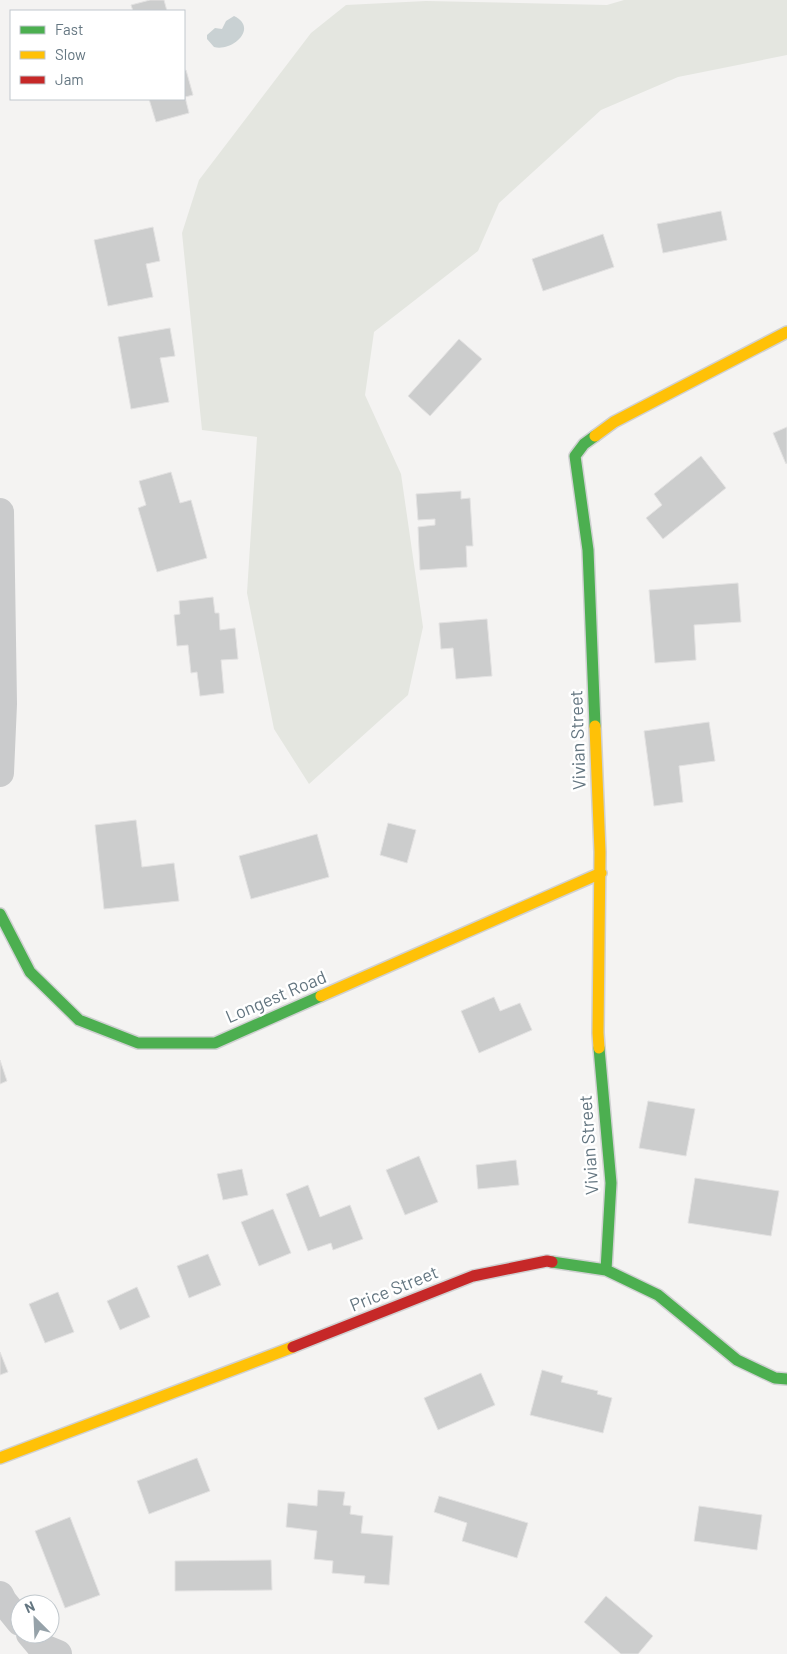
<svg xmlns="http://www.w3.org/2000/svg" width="787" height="1654" font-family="Barlow,sans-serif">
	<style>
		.green { fill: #e4e6e0 }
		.water { fill: #c9d1d3 }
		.building { fill: #cccdcd; stroke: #e3e2e2 }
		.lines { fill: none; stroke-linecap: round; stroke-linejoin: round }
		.fast-casing { stroke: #d0d1d2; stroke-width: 14 }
		.slow-casing { stroke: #d0d1d2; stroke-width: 14 }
		.jam-casing { stroke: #d0d1d2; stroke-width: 14 }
		.street { stroke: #cacbcc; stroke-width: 28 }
		.fast { stroke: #4caf50; stroke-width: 11 }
		.slow { stroke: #ffc107; stroke-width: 11 }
		.jam { stroke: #c62828; stroke-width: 11 }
		.labels { text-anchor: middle; stroke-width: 5; stroke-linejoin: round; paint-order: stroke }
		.street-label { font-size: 18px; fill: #647681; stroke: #fff }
	</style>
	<rect width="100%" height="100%" fill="#f4f3f2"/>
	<!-- green -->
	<path class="green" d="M 624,0 L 787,0 L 787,55 L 678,77 L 601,110 L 499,203 L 478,251 L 374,332 L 365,395 L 401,474 L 423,627 L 408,695 L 309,784 L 274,729 L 247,593 L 257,437 L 202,430 L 182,233 L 199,180 L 311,33 L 346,5 L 426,1 L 607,5 Z"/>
	<!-- water -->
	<path class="water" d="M 234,16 C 259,28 232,52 214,47 L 207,39 L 207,35 L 215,28 L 222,29 L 226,21 Z"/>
	<!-- building -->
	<path class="building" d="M 150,0 L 164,0 L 167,11 L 133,11 L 131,5 Z
		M 186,70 L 193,95 L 185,97 L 189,113 L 156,122 L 149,99 L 184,99 L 184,71 Z
		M 721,211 L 727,240 L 663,253 L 657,224 Z
		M 153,227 L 160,261 L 146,264 L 153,297 L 108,306 L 94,240 Z
		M 603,234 L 614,267 L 543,291 L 532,259 Z
		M 170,328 L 175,356 L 160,358 L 169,402 L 131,409 L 118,337 Z
		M 459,339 L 482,359 L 430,416 L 408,396 Z
		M 787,427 L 787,463 L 786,464 L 773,433 Z
		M 701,456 L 726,488 L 663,539 L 646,518 L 662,505 L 654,494 Z
		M 171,472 L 180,503 L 191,500 L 207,558 L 157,572 L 138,508 L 146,505 L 139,481 Z
		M 461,491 L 461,499 L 470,498 L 473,546 L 466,546 L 467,567 L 420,570 L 418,527 L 435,525 L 435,519 L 418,520 L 416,494 Z
		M 738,583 L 741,622 L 694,625 L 696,660 L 655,663 L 649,590 Z
		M 213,597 L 215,613 L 219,613 L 220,630 L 235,628 L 238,659 L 221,660 L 224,693 L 200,696 L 197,672 L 191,673 L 188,645 L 177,646 L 174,615 L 180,614 L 179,601 Z
		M 487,619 L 492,676 L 456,679 L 453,648 L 441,649 L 439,623 Z
		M 709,722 L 715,761 L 679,766 L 683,802 L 654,806 L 644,731 Z
		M 136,820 L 142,867 L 174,863 L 179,901 L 104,909 L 95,825 Z
		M 388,823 L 416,830 L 407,863 L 380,855 Z
		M 317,834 L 329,877 L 251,899 L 239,856 Z
		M 494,997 L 500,1011 L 520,1003 L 532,1030 L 479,1053 L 461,1011 Z
		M 0,1060 L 7,1081 L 0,1084 Z
		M 648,1101 L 695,1109 L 686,1156 L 639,1148 Z
		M 419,1156 L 438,1202 L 405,1215 L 386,1170 Z
		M 516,1160 L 519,1185 L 478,1189 L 476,1165 Z
		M 242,1169 L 248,1195 L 223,1200 L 217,1174 Z
		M 695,1178 L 779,1191 L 771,1236 L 688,1223 Z
		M 308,1185 L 320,1217 L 350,1205 L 363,1239 L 333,1250 L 331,1243 L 308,1251 L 286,1194 Z
		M 273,1209 L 291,1253 L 259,1266 L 241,1222 Z
		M 208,1254 L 221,1285 L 189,1298 L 177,1266 Z
		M 137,1287 L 150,1317 L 120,1330 L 107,1301 Z
		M 58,1292 L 74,1332 L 45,1343 L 29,1304 Z
		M 0,1352 L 8,1372 L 0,1375 Z
		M 542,1370 L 563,1376 L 561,1382 L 598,1391 L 597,1394 L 612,1398 L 603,1433 L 530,1415 Z
		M 481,1373 L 495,1405 L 438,1430 L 424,1398 Z
		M 197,1458 L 210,1491 L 149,1514 L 137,1481 Z
		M 318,1490 L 345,1492 L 343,1505 L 351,1506 L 350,1514 L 363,1516 L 361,1533 L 393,1536 L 389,1585 L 364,1583 L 365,1576 L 332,1573 L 333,1561 L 314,1559 L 317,1531 L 286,1527 L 288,1503 L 317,1506 Z
		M 439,1496 L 528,1523 L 517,1558 L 462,1541 L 467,1523 L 434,1512 Z
		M 699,1506 L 762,1515 L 757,1550 L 694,1541 Z
		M 70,1517 L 100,1595 L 65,1608 L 35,1531 Z
		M 271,1560 L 272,1590 L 175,1591 L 175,1561 Z
		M 606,1596 L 653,1636 L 638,1654 L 621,1654 L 584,1622 Z"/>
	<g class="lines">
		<!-- fast casing -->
		<g class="fast-casing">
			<path id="fast" d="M 595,436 L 584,444 L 575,456 L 588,550 L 595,726
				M 0,914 L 30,972 L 79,1020 L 138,1043 L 215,1043 L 321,996
				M 599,1048 L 611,1183 L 606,1270
				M 552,1262 L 606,1270 L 658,1295 L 737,1360 L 775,1378 L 787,1379"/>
		</g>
		<!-- slow casing -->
		<g class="slow-casing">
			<path id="slow" d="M 595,436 L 614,422 L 787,332
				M 595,726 L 600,852 L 598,1033 L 599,1048
				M 321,996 L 601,873
				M 0,1458 L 293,1347"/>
		</g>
		<!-- jam casing -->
		<g class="jam-casing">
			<path id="jam" d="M 293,1347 L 473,1276 L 547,1261 L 552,1262"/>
		</g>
		<!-- street -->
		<path class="street" d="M 0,512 L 3,704 L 0,773
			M 0,1595 L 3,1601 L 20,1622
			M 30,1634 L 41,1647 L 58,1654"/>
		<!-- fast -->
		<use href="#fast" class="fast"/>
		<!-- slow -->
		<use href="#slow" class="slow"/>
		<!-- jam -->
		<use href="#jam" class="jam"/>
	</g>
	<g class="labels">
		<!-- street labels -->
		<g class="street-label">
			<text transform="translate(578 740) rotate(-92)" y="6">Vivian Street</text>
			<text transform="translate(276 997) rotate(-23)" y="6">Longest Road</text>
			<text transform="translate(589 1145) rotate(-94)" y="6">Vivian Street</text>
			<text transform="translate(394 1289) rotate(-22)" y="6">Price Street</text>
		</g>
	</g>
	<!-- legend -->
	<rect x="10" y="10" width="175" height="90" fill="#ffffff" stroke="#c1c8cd"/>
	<rect x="20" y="26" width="25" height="8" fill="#4caf50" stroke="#c1c8cd"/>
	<text x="55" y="35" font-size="15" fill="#647681">Fast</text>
	<rect x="20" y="51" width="25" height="8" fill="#ffc107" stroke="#c1c8cd"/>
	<text x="55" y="60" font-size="15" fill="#647681">Slow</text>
	<rect x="20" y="76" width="25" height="8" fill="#c62828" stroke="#c1c8cd"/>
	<text x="55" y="85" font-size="15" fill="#647681">Jam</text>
	<!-- north arrow -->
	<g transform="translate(35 1619) rotate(336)"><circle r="24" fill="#ffffff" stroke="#c1c8cd"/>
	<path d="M0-4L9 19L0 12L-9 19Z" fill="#96a2a9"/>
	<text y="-8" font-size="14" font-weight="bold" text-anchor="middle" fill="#647681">N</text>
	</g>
</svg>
